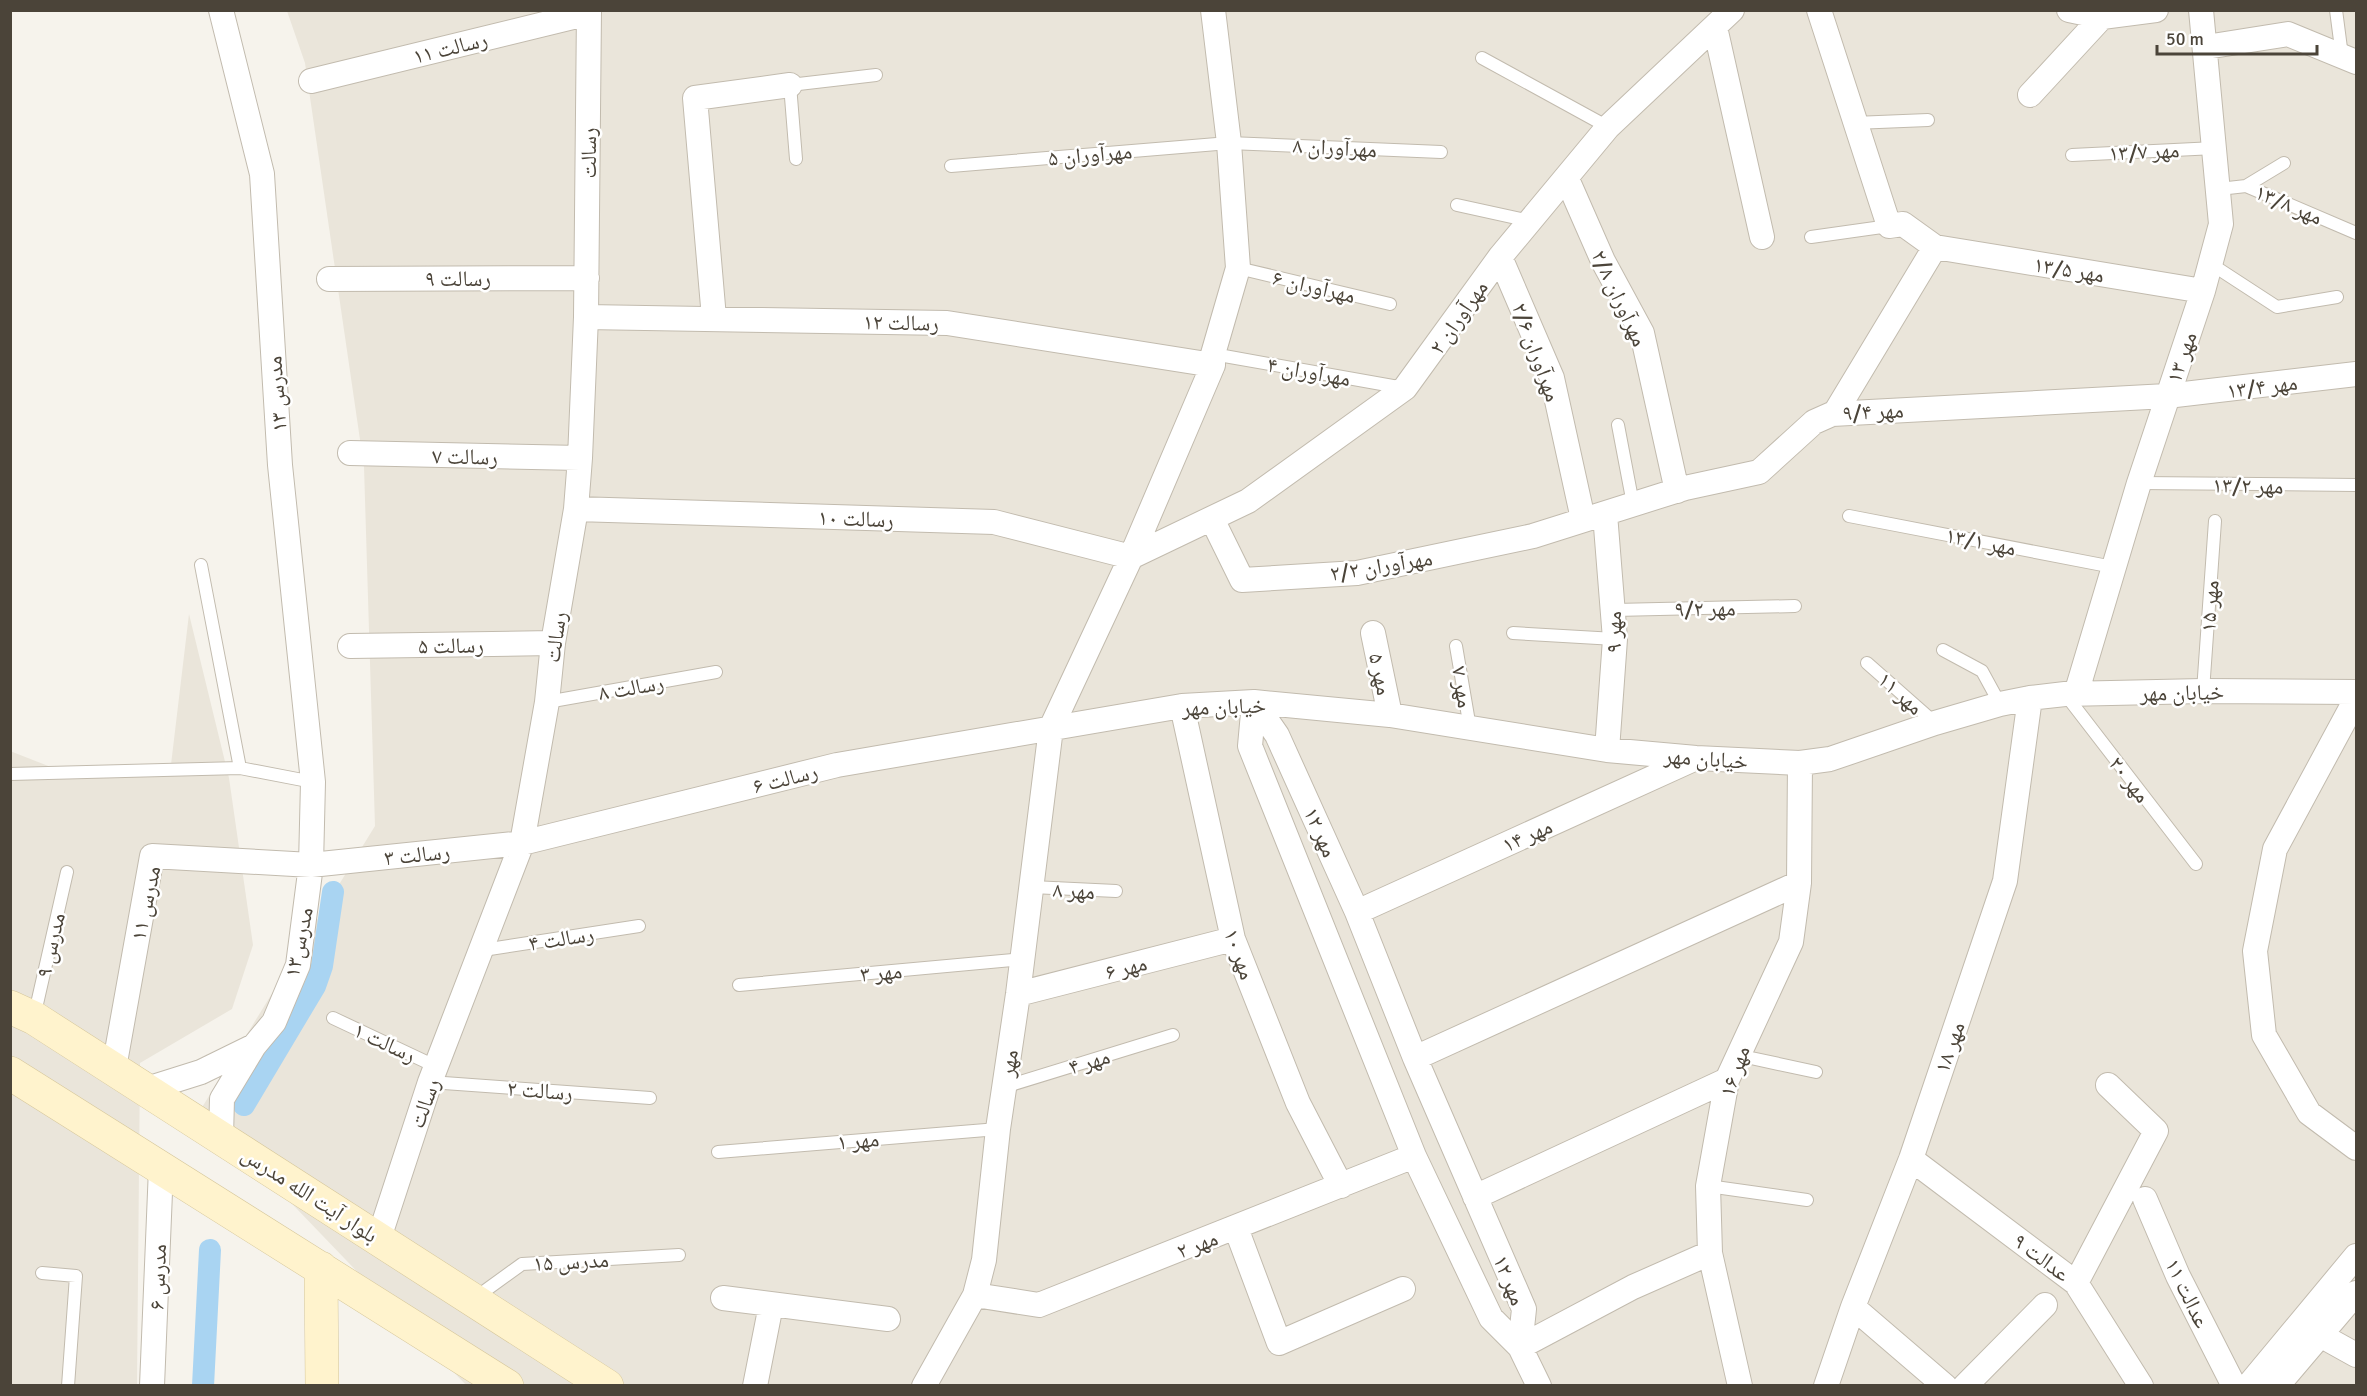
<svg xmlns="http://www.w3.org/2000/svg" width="2367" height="1396" font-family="Signika,'Noto Naskh Arabic',sans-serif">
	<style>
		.residential { fill: #eae5da }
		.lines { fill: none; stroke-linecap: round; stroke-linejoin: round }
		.canal { stroke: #a9d4f2; stroke-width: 22 }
		.lane-casing { stroke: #c2bbae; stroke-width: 14 }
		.street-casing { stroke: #c2bbae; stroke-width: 26 }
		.secondary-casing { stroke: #d6c79b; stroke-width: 34 }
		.lane { stroke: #fff; stroke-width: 12 }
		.street { stroke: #fff; stroke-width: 24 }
		.secondary { stroke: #fff3cd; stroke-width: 33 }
		.labels { text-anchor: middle; stroke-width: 5; stroke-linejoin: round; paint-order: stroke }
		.street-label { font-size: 22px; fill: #4b4439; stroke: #fff }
	</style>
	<rect width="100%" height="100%" fill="#f6f3ec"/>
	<!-- residential -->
	<path class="residential" d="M 287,11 L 2356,11 L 2356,1385 L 466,1385 L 201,1109 L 375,826 L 364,467 L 305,63 Z
		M 189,614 L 229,778 L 253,945 L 232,1009 L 140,1063 L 137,1385 L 11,1385 L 10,751 L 79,778 L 170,773 Z"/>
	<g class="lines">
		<!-- canal -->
		<path class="canal" d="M 244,1105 L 315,986 L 322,966 L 333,892
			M 203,1386 L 210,1250"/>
		<!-- lane casing -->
		<g class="lane-casing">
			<path id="lane" d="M 2336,10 L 2342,56
				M 1482,58 L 1608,127
				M 1854,123 L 1928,120
				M 2072,155 L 2215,148
				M 796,159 L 790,85 L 876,75
				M 951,166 L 1229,143 L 1441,152
				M 2246,186 L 2284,163
				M 2219,189 L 2246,186 L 2356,233
				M 1457,205 L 1530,221
				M 1811,237 L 1889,226
				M 2211,264 L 2277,307 L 2337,297
				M 1238,268 L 1390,304
				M 1213,354 L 1404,388
				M 1618,425 L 1633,504
				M 2139,483 L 2356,485
				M 1849,516 L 2113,567
				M 201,565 L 240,768
				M 1615,610 L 1795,606
				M 1513,633 L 1615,639
				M 1456,646 L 1470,728
				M 1943,650 L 1982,671 L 2000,704
				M 1867,663 L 1935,723
				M 2203,691 L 2215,521
				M 2065,694 L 2196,864
				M 547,702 L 716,672
				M 10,774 L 240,768 L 313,782
				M 1032,887 L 1116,891
				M 483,950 L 639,926
				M 739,985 L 1023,959
				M 34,1017 L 67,872
				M 333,1018 L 437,1067
				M 1737,1055 L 1816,1072
				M 430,1082 L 650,1098
				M 1004,1087 L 1173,1035
				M 718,1152 L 998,1129
				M 1708,1186 L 1807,1200
				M 42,1273 L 76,1276 L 68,1386
				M 475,1298 L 522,1264 L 679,1255"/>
		</g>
		<!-- street casing -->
		<g class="street-casing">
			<path id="street" d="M 221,10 L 262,174 L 280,465 L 313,782 L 311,865 L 298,965 L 274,1022 L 254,1046
				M 1819,10 L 1889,226 L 1903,224 L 1935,247 L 2203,291
				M 2069,10 L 2102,17 L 2156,10
				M 1715,27 L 1762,237
				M 2206,47 L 2288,34 L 2356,62
				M 311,81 L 589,13
				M 2030,95 L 2102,17
				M 1567,179 L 1603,261 L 1642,333 L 1677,491
				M 1500,257 L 1552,378 L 1583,519
				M 329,279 L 587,278
				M 586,317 L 947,323 L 1213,365
				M 714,318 L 695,98 L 790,85
				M 1835,413 L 1935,247
				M 350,453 L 580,458
				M 576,509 L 994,522 L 1131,557 L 1248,501 L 1405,388 L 1500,257 L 1608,127 L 1732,10
				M 1605,514 L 1615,639 L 1607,750
				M 1212,519 L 1242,580 L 1357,573 L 1533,536 L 1685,488 L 1759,472 L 1814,422 L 1832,414 L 2167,396 L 2356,374
				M 1373,633 L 1390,715
				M 350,646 L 553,643
				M 2076,694 L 2139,483 L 2203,291 L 2221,224 L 2201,10
				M 2356,699 L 2275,849 L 2255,951 L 2264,1035 L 2309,1113 L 2356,1148
				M 1254,702 L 1250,746 L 1414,1156 L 1491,1318 L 1520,1347 L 1539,1386
				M 1254,702 L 1277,735 L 1357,912 L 1415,1058 L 1524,1309 L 1520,1347
				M 1182,706 L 1233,939 L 1298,1103 L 1341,1186
				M 1357,912 L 1696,758
				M 1018,994 L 1233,939
				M 1415,1058 L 1799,883
				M 114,1068 L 152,856 L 311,865 L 522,843 L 837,765 L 1182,706 L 1254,702 L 1390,715 L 1607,750 L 1696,758 L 1800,763 L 1830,759 L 1935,723 L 2000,704 L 2030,698 L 2065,694 L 2203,691 L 2356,692
				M 147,1089 L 201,1072 L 254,1046 L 222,1099 L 221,1136
				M 1911,1159 L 2076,1283 L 2141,1386
				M 1475,1197 L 1727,1080
				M 2145,1199 L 2178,1276 L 2234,1386
				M 1236,1228 L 1279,1343 L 1403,1289
				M 379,1238 L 430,1082 L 522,843 L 547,702 L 553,643 L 576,509 L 580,458 L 586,317 L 589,10
				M 2076,1283 L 2156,1131 L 2108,1085
				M 975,1295 L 1039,1305 L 1414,1156
				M 723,1298 L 888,1319
				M 1853,1307 L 1945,1386
				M 2320,1335 L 2356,1355
				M 1520,1347 L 1633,1287 L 1710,1253
				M 152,1386 L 161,1168
				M 755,1386 L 771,1305
				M 924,1386 L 975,1295 L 984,1260 L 998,1129 L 1018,994 L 1051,728 L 1131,557 L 1213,365 L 1213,354 L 1238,268 L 1229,143 L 1213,10
				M 1740,1386 L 1710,1253 L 1708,1186 L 1727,1080 L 1791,942 L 1799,883 L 1800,763
				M 1826,1386 L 1853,1307 L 1911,1159 L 2005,881 L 2030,698
				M 1965,1386 L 2045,1305
				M 2248,1386 L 2356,1256
				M 2277,1386 L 2356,1293"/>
		</g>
		<!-- secondary casing -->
		<g class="secondary-casing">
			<path id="secondary" d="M 10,1007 L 34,1018 L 607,1386
				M 10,1073 L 507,1386
				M 321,1268 L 322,1386"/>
		</g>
		<!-- lane -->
		<use href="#lane" class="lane"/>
		<!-- street -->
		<use href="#street" class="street"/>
		<!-- secondary -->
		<use href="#secondary" class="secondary"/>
	</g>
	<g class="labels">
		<!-- street labels -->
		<g class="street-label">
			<text transform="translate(450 47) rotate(-14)" y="8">رسالت ۱۱</text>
			<text transform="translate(1335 147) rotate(3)" y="8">مهرآوران ۸</text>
			<text transform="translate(2144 151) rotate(-3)" y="8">مهر ۱۳/۷</text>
			<text transform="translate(588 153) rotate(-90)" y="8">رسالت</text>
			<text transform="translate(1090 154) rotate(-5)" y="8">مهرآوران ۵</text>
			<text transform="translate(2289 204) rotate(23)" y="8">مهر ۱۳/۸</text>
			<text transform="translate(2069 269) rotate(9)" y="8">مهر ۱۳/۵</text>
			<text x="458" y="286">رسالت ۹</text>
			<text transform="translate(1314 286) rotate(13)" y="8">مهرآوران ۶</text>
			<text transform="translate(1620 298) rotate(65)" y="8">مهرآوران ۲/۸</text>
			<text transform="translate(1458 317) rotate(-55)" y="8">مهرآوران ۲</text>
			<text transform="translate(901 322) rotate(1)" y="8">رسالت ۱۲</text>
			<text transform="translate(1537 352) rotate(70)" y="8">مهرآوران ۲/۶</text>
			<text transform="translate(2181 357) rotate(-71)" y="8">مهر ۱۳</text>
			<text transform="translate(1309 371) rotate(10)" y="8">مهرآوران ۴</text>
			<text transform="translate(2262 386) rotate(-7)" y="8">مهر ۱۳/۴</text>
			<text transform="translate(276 394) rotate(-94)" y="8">مدرس ۱۳</text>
			<text transform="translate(1873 411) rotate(-3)" y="8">مهر ۹/۴</text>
			<text transform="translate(465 456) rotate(1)" y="8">رسالت ۷</text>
			<text transform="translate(2248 485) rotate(1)" y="8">مهر ۱۳/۲</text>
			<text transform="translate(856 518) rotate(2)" y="8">رسالت ۱۰</text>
			<text transform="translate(1981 541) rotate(11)" y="8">مهر ۱۳/۱</text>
			<text transform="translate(1381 565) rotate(-9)" y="8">مهرآوران ۲/۲</text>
			<text transform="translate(2209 606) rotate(-86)" y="8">مهر ۱۵</text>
			<text transform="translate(1705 608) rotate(-1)" y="8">مهر ۹/۲</text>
			<text transform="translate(1613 632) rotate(-90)" y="8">مهر ۹</text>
			<text transform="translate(555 637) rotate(-82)" y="8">رسالت</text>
			<text transform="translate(451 645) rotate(-1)" y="8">رسالت ۵</text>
			<text transform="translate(1381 674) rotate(78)" y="8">مهر ۵</text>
			<text transform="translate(631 687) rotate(-10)" y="8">رسالت ۸</text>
			<text transform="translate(1463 687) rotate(81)" y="8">مهر ۷</text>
			<text transform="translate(2182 692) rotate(-1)" y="8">خیابان مهر</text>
			<text transform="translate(1901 693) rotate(42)" y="8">مهر ۱۱</text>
			<text transform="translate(1224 706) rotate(-2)" y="8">خیابان مهر</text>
			<text transform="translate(1706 758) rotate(4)" y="8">خیابان مهر</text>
			<text transform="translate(785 778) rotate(-14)" y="8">رسالت ۶</text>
			<text transform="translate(2130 779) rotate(52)" y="8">مهر ۲۰</text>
			<text transform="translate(1321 832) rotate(66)" y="8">مهر ۱۲</text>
			<text transform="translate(1527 835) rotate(-24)" y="8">مهر ۱۴</text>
			<text transform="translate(417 854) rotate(-6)" y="8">رسالت ۳</text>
			<text transform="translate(1074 890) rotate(3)" y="8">مهر ۸</text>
			<text transform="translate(145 903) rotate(-78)" y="8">مدرس ۱۱</text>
			<text transform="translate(561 938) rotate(-9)" y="8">رسالت ۴</text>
			<text transform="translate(298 942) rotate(-78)" y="8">مدرس۱۳</text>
			<text transform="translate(50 945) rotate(-77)" y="8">مدرس ۹</text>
			<text transform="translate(1240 954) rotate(70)" y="8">مهر ۱۰</text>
			<text transform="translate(1126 967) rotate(-14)" y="8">مهر ۶</text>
			<text transform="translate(881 972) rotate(-5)" y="8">مهر ۳</text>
			<text transform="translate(385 1042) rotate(25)" y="8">رسالت ۱</text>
			<text transform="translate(1949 1047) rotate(-71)" y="8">مهر ۱۸</text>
			<text transform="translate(1089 1061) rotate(-17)" y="8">مهر ۴</text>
			<text transform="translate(1008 1063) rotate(-81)" y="8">مهر</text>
			<text transform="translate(1734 1071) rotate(-71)" y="8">مهر ۱۶</text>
			<text transform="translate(540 1090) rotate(4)" y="8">رسالت ۲</text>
			<text transform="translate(424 1103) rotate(-70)" y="8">رسالت</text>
			<text transform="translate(858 1140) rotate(-5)" y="8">مهر ۱</text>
			<text transform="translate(310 1194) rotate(33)" y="8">بلوار آیت الله مدرس</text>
			<text transform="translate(1197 1244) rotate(-21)" y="8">مهر ۲</text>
			<text transform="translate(2042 1257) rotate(37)" y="8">عدالت ۹</text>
			<text transform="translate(571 1261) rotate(-3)" y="8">مدرس ۱۵</text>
			<text transform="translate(157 1277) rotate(-88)" y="8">مدرس ۶</text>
			<text transform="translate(1510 1280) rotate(68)" y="8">مهر ۱۲</text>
			<text transform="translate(2188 1293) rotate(64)" y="8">عدالت ۱۱</text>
		</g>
	</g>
	<!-- border -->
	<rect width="2367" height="1396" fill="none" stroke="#4b4439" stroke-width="24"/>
	<!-- scale -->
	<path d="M2157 45v9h160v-9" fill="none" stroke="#4b4439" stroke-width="3"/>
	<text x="2166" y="45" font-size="18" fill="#4b4439" stroke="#ffffff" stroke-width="4.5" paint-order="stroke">50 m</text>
</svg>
